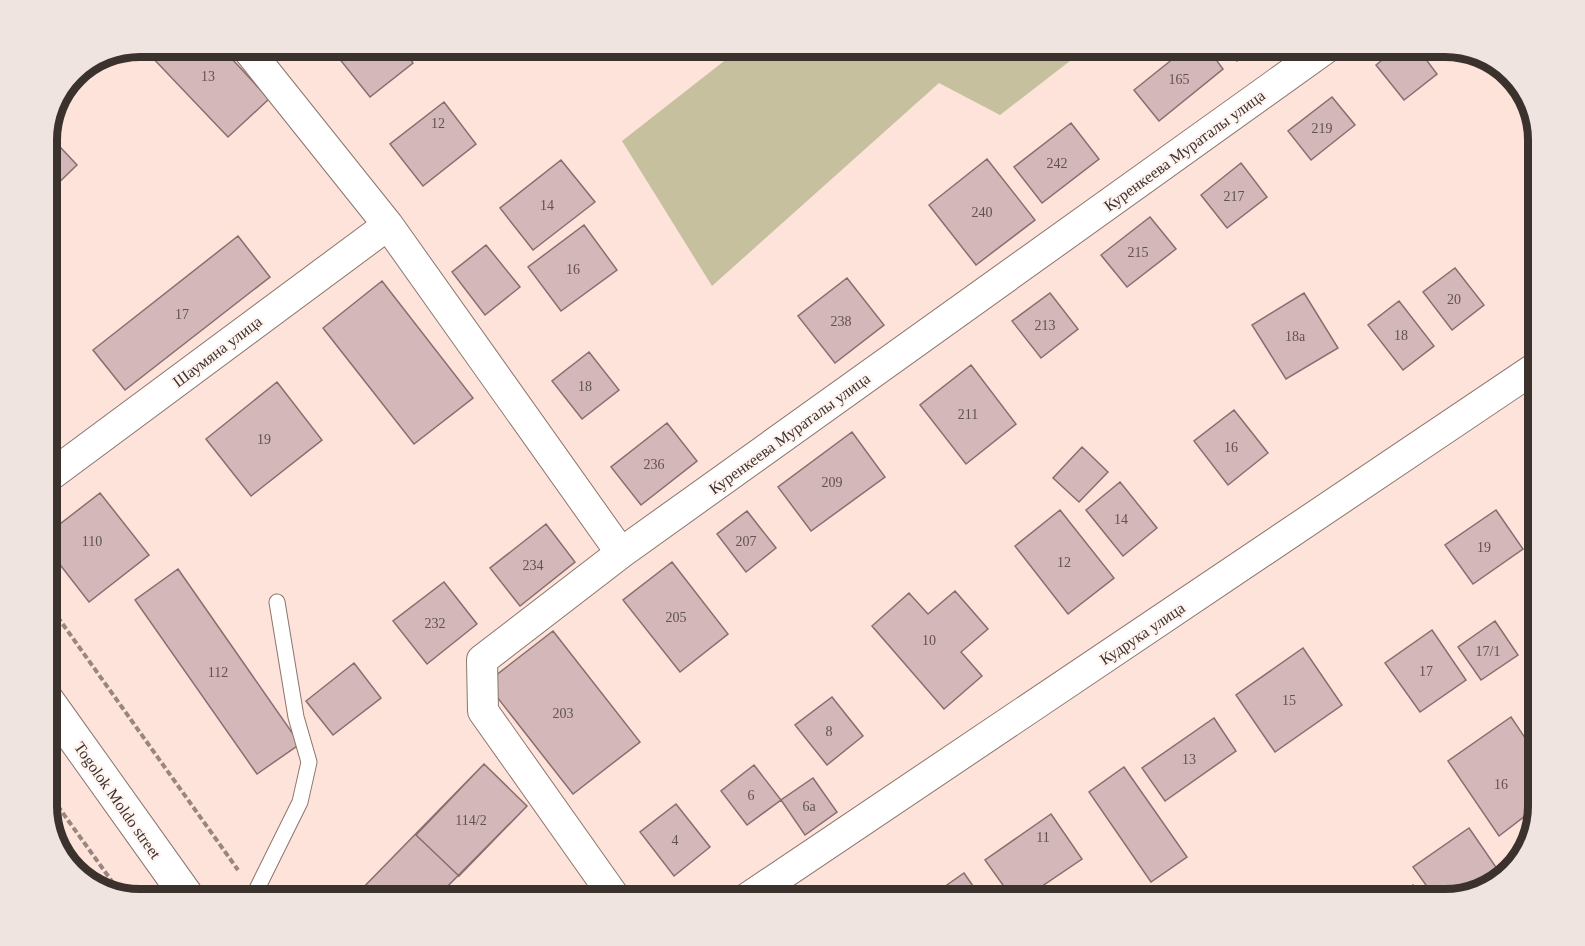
<svg xmlns="http://www.w3.org/2000/svg" width="1585" height="946" font-family="Georgia,serif">
	<style>
		.green { fill: #c6c09f }
		.building { fill: #d3b7b9; stroke: #886e70; stroke-width: 1.5 }
		.lines { fill: none; stroke-linecap: round; stroke-linejoin: round }
		.service-casing { stroke: #8c756c; stroke-width: 17 }
		.minor-casing { stroke: #8c756c; stroke-width: 32 }
		.secondary-casing { stroke: #8c756c; stroke-width: 35 }
		.path { stroke: #98867f; stroke-width: 4; stroke-dasharray: 6 3; stroke-linecap: butt }
		.service { stroke: #fff; stroke-width: 15 }
		.minor { stroke: #fff; stroke-width: 30 }
		.secondary { stroke: #fff; stroke-width: 33 }
		.labels { text-anchor: middle; stroke-width: 4.5; stroke-linejoin: round; paint-order: stroke }
		.number-label { font-size: 14px; fill: #615250 }
		.street-label { font-size: 16px; fill: #3b312d; stroke: #fff4f0 }
		.rim { fill: none; stroke: #3b312d; stroke-width: 8 }
	</style>
	<rect width="100%" height="100%" fill="#fde3d9"/>
	<!-- green -->
	<path class="green" d="M 742,47 L 742,46 L 1088,47 L 1000,115 L 939,83 L 712,286 L 622,141 Z"/>
	<!-- building -->
	<path class="building" d="M 154,46 L 220,46 L 269,99 L 228,137 L 148,53 Z
		M 401,46 L 413,63 L 370,97 L 330,47 Z
		M 1189,46 L 1206,46 L 1223,69 L 1159,121 L 1134,90 Z
		M 1226,46 L 1256,46 L 1237,61 Z
		M 1399,46 L 1416,46 L 1437,74 L 1404,100 L 1376,65 Z
		M 1332,97 L 1355,125 L 1311,160 L 1288,131 Z
		M 444,102 L 476,144 L 423,186 L 390,144 Z
		M 1071,123 L 1099,159 L 1042,203 L 1014,167 Z
		M 47,133 L 77,165 L 47,194 Z
		M 987,159 L 1035,220 L 976,265 L 929,205 Z
		M 561,160 L 595,202 L 533,250 L 500,208 Z
		M 1241,163 L 1267,197 L 1227,228 L 1201,195 Z
		M 1150,217 L 1176,249 L 1127,287 L 1101,255 Z
		M 584,225 L 617,270 L 561,311 L 528,267 Z
		M 238,236 L 270,277 L 125,390 L 93,350 Z
		M 486,245 L 520,287 L 485,315 L 452,272 Z
		M 1455,268 L 1484,305 L 1452,330 L 1423,292 Z
		M 847,278 L 884,325 L 835,363 L 798,316 Z
		M 382,281 L 473,398 L 414,444 L 323,328 Z
		M 1050,293 L 1078,329 L 1041,358 L 1012,321 Z
		M 1304,293 L 1338,348 L 1286,379 L 1252,325 Z
		M 1399,301 L 1434,346 L 1403,370 L 1368,325 Z
		M 589,352 L 619,390 L 582,419 L 552,381 Z
		M 971,365 L 1016,424 L 966,464 L 920,405 Z
		M 277,382 L 322,440 L 251,496 L 206,439 Z
		M 1234,410 L 1268,453 L 1228,485 L 1194,441 Z
		M 47,415 L 59,431 L 47,440 Z
		M 667,423 L 697,461 L 641,505 L 611,467 Z
		M 852,432 L 885,477 L 811,531 L 778,487 Z
		M 1082,447 L 1108,472 L 1079,502 L 1053,478 Z
		M 1120,482 L 1157,528 L 1123,556 L 1086,510 Z
		M 100,493 L 149,555 L 89,602 L 47,548 L 47,534 Z
		M 1060,510 L 1114,578 L 1068,614 L 1015,546 Z
		M 1496,510 L 1523,549 L 1473,584 L 1445,545 Z
		M 747,511 L 776,548 L 746,572 L 717,534 Z
		M 546,524 L 575,562 L 520,606 L 490,568 Z
		M 672,562 L 728,634 L 680,672 L 623,600 Z
		M 178,569 L 300,744 L 257,774 L 135,600 Z
		M 444,582 L 477,624 L 427,664 L 393,621 Z
		M 955,591 L 988,629 L 961,652 L 982,676 L 944,709 L 872,626 L 909,593 L 928,614 Z
		M 1495,621 L 1518,655 L 1481,680 L 1458,647 Z
		M 1432,630 L 1466,680 L 1420,712 L 1385,663 Z
		M 553,631 L 640,742 L 573,794 L 486,683 Z
		M 1303,648 L 1342,705 L 1275,752 L 1236,695 Z
		M 354,663 L 381,698 L 333,735 L 306,701 Z
		M 832,697 L 863,736 L 827,765 L 795,725 Z
		M 1511,717 L 1538,757 L 1538,806 L 1499,836 L 1448,761 Z
		M 1214,718 L 1236,751 L 1165,801 L 1142,768 Z
		M 484,764 L 527,806 L 435,899 L 352,899 Z
		M 484,764 L 527,806 L 459,876 L 416,835 Z
		M 754,765 L 781,800 L 747,825 L 721,791 Z
		M 1124,767 L 1187,857 L 1151,882 L 1089,792 Z
		M 813,778 L 837,812 L 805,835 L 781,800 Z
		M 676,804 L 710,847 L 674,876 L 640,832 Z
		M 1051,814 L 1082,859 L 1023,899 L 1013,899 L 985,860 Z
		M 1469,828 L 1500,873 L 1472,892 L 1436,899 L 1413,867 Z
		M 964,873 L 982,899 L 927,899 Z
		M 1413,885 L 1423,899 L 1392,899 Z"/>
	<g class="lines">
		<!-- service casing -->
		<g class="service-casing">
			<path id="service" d="M 252,899 L 300,802 L 309,762 L 296,717 L 277,602"/>
		</g>
		<!-- minor casing -->
		<g class="minor-casing">
			<path id="minor" d="M 245,46 L 388,225 L 621,553
				M 47,478 L 388,225
				M 616,899 L 483,711 L 482,660 L 621,553 L 1329,46
				M 746,899 L 1538,366"/>
		</g>
		<!-- secondary casing -->
		<g class="secondary-casing">
			<path id="secondary" d="M 47,700 L 189,899"/>
		</g>
		<!-- path -->
		<path class="path" d="M 47,602 L 238,870
			M 47,791 L 121,894"/>
		<!-- service -->
		<use href="#service" class="service"/>
		<!-- minor -->
		<use href="#minor" class="minor"/>
		<!-- secondary -->
		<use href="#secondary" class="secondary"/>
	</g>
	<g class="labels">
		<!-- number labels -->
		<g class="number-label">
			<text x="208" y="81">13</text>
			<text x="1179" y="84">165</text>
			<text x="438" y="128">12</text>
			<text x="1322" y="133">219</text>
			<text x="1057" y="168">242</text>
			<text x="1234" y="201">217</text>
			<text x="547" y="210">14</text>
			<text x="982" y="217">240</text>
			<text x="1138" y="257">215</text>
			<text x="573" y="274">16</text>
			<text x="1454" y="304">20</text>
			<text x="182" y="319">17</text>
			<text x="841" y="326">238</text>
			<text x="1045" y="330">213</text>
			<text x="1401" y="340">18</text>
			<text x="1295" y="341">18а</text>
			<text x="585" y="391">18</text>
			<text x="968" y="419">211</text>
			<text x="264" y="444">19</text>
			<text x="1231" y="452">16</text>
			<text x="654" y="469">236</text>
			<text x="832" y="487">209</text>
			<text x="1121" y="524">14</text>
			<text x="92" y="546">110</text>
			<text x="746" y="546">207</text>
			<text x="1484" y="552">19</text>
			<text x="1064" y="567">12</text>
			<text x="533" y="570">234</text>
			<text x="676" y="622">205</text>
			<text x="435" y="628">232</text>
			<text x="929" y="645">10</text>
			<text x="1488" y="656">17/1</text>
			<text x="1426" y="676">17</text>
			<text x="218" y="677">112</text>
			<text x="1289" y="705">15</text>
			<text x="563" y="718">203</text>
			<text x="829" y="736">8</text>
			<text x="1189" y="764">13</text>
			<text x="1501" y="789">16</text>
			<text x="751" y="800">6</text>
			<text x="809" y="811">6а</text>
			<text x="471" y="825">114/2</text>
			<text x="1043" y="842">11</text>
			<text x="675" y="845">4</text>
		</g>
		<!-- street labels -->
		<g class="street-label">
			<text transform="translate(1184 150) rotate(-36)" y="6">Куренкеева Мураталы улица</text>
			<text transform="translate(217 351) rotate(-37)" y="6">Шаумяна улица</text>
			<text transform="translate(789 433) rotate(-36)" y="6">Куренкеева Мураталы улица</text>
			<text transform="translate(1142 633) rotate(-34)" y="6">Кудрука улица</text>
			<text transform="translate(118 800) rotate(55)" y="6">Togolok Moldo street</text>
		</g>
	</g>
	<!-- crop -->
	<path d="M0 0H1585V946H0ZM140 57H1445A83 83 0 0 1 1528 140V806A83 83 0 0 1 1445 889H140A83 83 0 0 1 57 806V140A83 83 0 0 1 140 57Z" fill="#efe4e0" fill-rule="evenodd"/>
	<path class="rim" d="M140 57H1445A83 83 0 0 1 1528 140V806A83 83 0 0 1 1445 889H140A83 83 0 0 1 57 806V140A83 83 0 0 1 140 57Z"/>
</svg>
